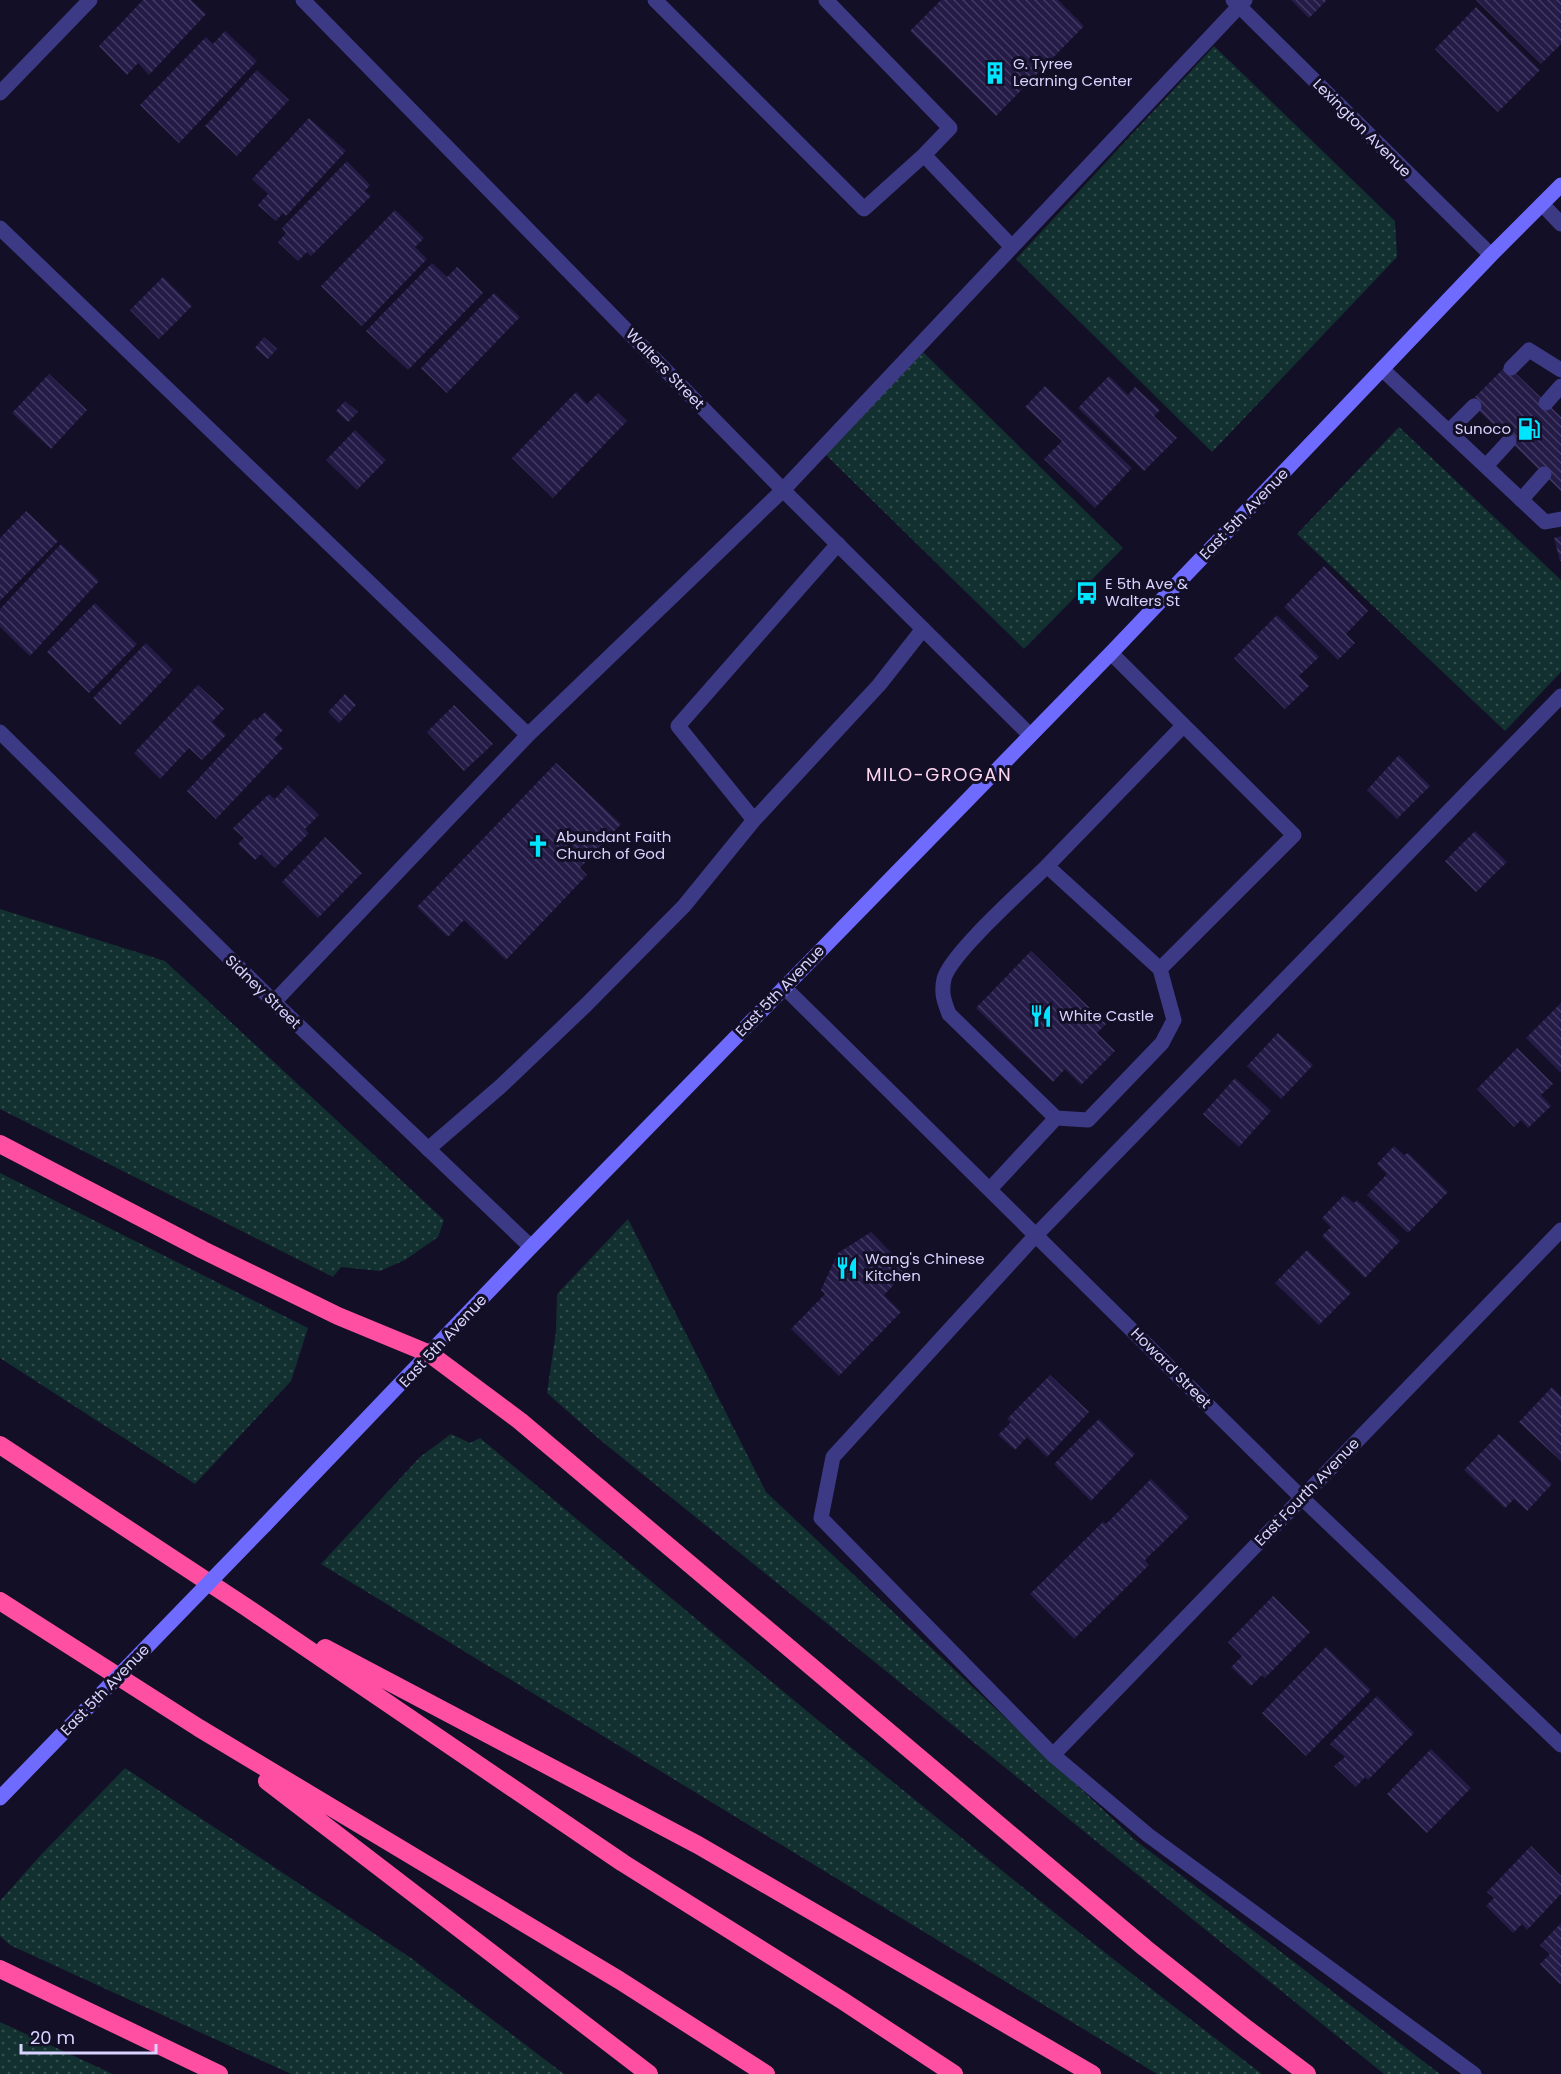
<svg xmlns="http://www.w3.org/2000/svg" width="1561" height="2074" font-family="Poppins,sans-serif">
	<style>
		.grass { fill: url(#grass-dots) }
		.building { fill: url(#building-back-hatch) }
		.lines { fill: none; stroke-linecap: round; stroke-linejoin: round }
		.lane { stroke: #3d3a85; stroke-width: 15 }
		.street { stroke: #3d3a85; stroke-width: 15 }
		.secondary { stroke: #6f6bff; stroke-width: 15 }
		.highway { stroke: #ff4fa3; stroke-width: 18 }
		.secondary-bridge { stroke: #6f6bff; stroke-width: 15 }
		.labels { text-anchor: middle; stroke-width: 6; stroke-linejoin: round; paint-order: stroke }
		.poi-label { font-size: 15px; fill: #d9d4ff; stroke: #130f26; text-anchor: start }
		.street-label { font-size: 15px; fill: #d9d4ff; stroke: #130f26 }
		.quarter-label { font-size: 18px; letter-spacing: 1.5px; fill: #ffd6f0; stroke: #130f26 }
	</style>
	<defs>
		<pattern id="grass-dots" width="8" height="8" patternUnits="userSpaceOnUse" patternTransform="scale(1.5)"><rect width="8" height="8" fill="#12302f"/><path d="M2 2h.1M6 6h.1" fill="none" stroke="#344d4e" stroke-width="1.8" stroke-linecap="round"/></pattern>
		<pattern id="building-back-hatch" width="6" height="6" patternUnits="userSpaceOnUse" patternTransform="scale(1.5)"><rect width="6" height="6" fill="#241b47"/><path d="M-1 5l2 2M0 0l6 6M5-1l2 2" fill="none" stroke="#433b63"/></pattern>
	</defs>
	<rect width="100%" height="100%" fill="#130f26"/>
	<!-- grass -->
	<path class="grass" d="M 1214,46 L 1395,221 L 1397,257 L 1212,452 L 1016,259 Z
		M 923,352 L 1123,548 L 1024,649 L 824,453 Z
		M 1399,427 L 1561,580 L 1561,672 L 1505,731 L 1297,534 Z
		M 0,909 L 165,961 L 444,1220 L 438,1237 L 405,1260 L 380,1271 L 341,1267 L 333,1277 L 0,1109 Z
		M 0,1173 L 308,1328 L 291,1381 L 195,1484 L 0,1358 Z
		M 628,1219 L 766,1492 L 1135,1840 L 1440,2074 L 1384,2074 L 599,1439 L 547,1393 L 556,1331 L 557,1294 Z
		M 451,1434 L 470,1443 L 480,1438 C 738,1654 994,1871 1262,2074 L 1157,2074 L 321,1564 L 420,1457 Z
		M 125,1768 L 411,1958 L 564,2074 L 291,2074 L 10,1945 L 0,1936 L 0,1901 L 38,1858 Z
		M 0,2022 L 113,2074 L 0,2074 Z"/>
	<!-- building -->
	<path class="building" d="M 143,0 L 191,0 L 206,14 L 149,75 L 138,63 L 127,75 L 99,46 Z
		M 941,0 L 1058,0 L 1084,26 L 996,116 L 910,31 Z
		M 1291,0 L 1327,0 L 1309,18 Z
		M 1476,0 L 1561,0 L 1561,44 L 1541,64 Z
		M 1476,7 L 1540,70 L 1498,112 L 1435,49 Z
		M 225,31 L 257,61 L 179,143 L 140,105 L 206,37 L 213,44 Z
		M 257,70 L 289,100 L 237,156 L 205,126 Z
		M 309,118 L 346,151 L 286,216 L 283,213 L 276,221 L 258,205 L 268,194 L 252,179 Z
		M 347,161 L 370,185 L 365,191 L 371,196 L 311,256 L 307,252 L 298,261 L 278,242 L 286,233 L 282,228 Z
		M 395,210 L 424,238 L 415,247 L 427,259 L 362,326 L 321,286 Z
		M 432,263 L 447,277 L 457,267 L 483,293 L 408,370 L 366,331 Z
		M 163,277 L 192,306 L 159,339 L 130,310 Z
		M 494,293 L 520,317 L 447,393 L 421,368 Z
		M 264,337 L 277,349 L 268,359 L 255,348 Z
		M 1507,365 L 1561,417 L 1561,491 L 1470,402 Z
		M 49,374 L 87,410 L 51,449 L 12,413 Z
		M 1109,376 L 1128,395 L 1135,387 L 1160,410 L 1154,416 L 1177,438 L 1144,471 L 1078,408 Z
		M 1045,386 L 1132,468 L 1095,508 L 1044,459 L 1062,441 L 1025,407 Z
		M 576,392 L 587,404 L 598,393 L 627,421 L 553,498 L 512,458 Z
		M 345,401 L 358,412 L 348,422 L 336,411 Z
		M 355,430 L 386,460 L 357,490 L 326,460 Z
		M 26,511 L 58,541 L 0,601 L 0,538 Z
		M 1561,536 L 1561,561 L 1560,561 L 1554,538 Z
		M 61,544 L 99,581 L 30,656 L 0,627 L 0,609 Z
		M 1324,566 L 1368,611 L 1346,634 L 1355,643 L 1338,660 L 1284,607 Z
		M 95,603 L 137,644 L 89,693 L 47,652 Z
		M 1277,615 L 1319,657 L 1299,676 L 1309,686 L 1285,709 L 1234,658 Z
		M 146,643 L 173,670 L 120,725 L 93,698 Z
		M 198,685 L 224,709 L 212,722 L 226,735 L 202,760 L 189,748 L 160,779 L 134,753 Z
		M 345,694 L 356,705 L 339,723 L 328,712 Z
		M 454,705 L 493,744 L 464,771 L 427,732 Z
		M 265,712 L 283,730 L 274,739 L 283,748 L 216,819 L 187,791 L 255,718 L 257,720 Z
		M 1399,755 L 1430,786 L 1397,819 L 1367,790 Z
		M 556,763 L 621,824 L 580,868 L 587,875 L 506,960 L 464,920 L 448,937 L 417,907 Z
		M 288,785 L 319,815 L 305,829 L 309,833 L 275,868 L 261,854 L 255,860 L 238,844 L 244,838 L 233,828 L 269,794 L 275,799 Z
		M 1475,831 L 1507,862 L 1476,892 L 1445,861 Z
		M 325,837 L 362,873 L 318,918 L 282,882 Z
		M 1031,951 L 1106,1024 L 1097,1033 L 1115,1051 L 1081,1085 L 1065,1069 L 1053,1082 L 976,1008 Z
		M 1561,1003 L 1561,1073 L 1526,1038 Z
		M 1278,1033 L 1313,1065 L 1281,1099 L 1247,1066 Z
		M 1517,1048 L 1553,1084 L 1541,1095 L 1551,1106 L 1528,1128 L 1521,1120 L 1514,1127 L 1477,1089 Z
		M 1235,1078 L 1271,1111 L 1239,1147 L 1203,1114 Z
		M 1394,1146 L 1404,1155 L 1408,1153 L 1448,1192 L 1408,1233 L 1367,1195 L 1387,1174 L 1377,1164 Z
		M 1344,1195 L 1354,1203 L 1357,1200 L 1400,1241 L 1365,1278 L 1322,1236 L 1331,1227 L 1322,1218 Z
		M 871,1232 L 908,1270 L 884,1295 L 901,1312 L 839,1376 L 791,1329 L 825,1294 L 821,1290 L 838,1253 Z
		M 1307,1250 L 1351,1293 L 1319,1325 L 1275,1283 Z
		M 1050,1375 L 1089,1412 L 1047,1457 L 1027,1437 L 1015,1450 L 998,1435 L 1011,1422 L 1007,1419 Z
		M 1552,1387 L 1561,1396 L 1561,1461 L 1519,1422 Z
		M 1099,1419 L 1135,1454 L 1091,1501 L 1054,1464 Z
		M 1499,1434 L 1552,1484 L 1527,1511 L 1514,1499 L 1505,1508 L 1464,1470 Z
		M 1151,1479 L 1189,1517 L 1145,1560 L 1149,1565 L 1074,1639 L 1030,1594 L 1103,1522 L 1106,1524 Z
		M 1273,1596 L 1310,1632 L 1265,1678 L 1262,1675 L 1251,1686 L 1231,1667 L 1242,1656 L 1228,1642 Z
		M 1326,1647 L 1371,1690 L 1306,1756 L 1262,1713 Z
		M 1377,1696 L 1414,1733 L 1368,1780 L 1365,1777 L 1356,1787 L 1334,1766 L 1345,1757 L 1330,1744 Z
		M 1431,1749 L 1471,1788 L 1427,1833 L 1387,1794 Z
		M 1531,1846 L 1561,1876 L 1561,1894 L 1527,1930 L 1522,1924 L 1513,1933 L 1486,1906 L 1494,1898 L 1487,1892 Z
		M 1561,1923 L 1561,1983 L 1560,1984 L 1540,1964 L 1550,1954 L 1540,1945 Z"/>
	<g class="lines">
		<!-- lane -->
		<path class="lane" d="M 655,0 L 864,209 L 924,155 L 950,128 L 826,0
			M 924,155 L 1012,247
			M 0,228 L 528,735
			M 1511,368 L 1529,350 L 1561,370
			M 1382,369 L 1545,522 L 1561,519
			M 1546,403 L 1561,386
			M 1449,431 L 1474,406
			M 1486,466 L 1509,441
			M 1521,500 L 1544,474
			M 1111,653 L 1294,835 L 1160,969
			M 754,820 L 678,726 L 838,544
			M 1047,866 C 1026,887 950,954 944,979 C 941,993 944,1001 949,1014 L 1056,1118
			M 274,1002 L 528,735 L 783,490 L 1245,0
			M 428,1149 L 501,1086 L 586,1005 L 684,906 L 754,820 L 879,685 L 923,629
			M 990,1189 L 1056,1118 L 1088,1120 L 1162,1043 L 1174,1020 L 1160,969 L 1047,866 L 1183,726
			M 1474,2074 L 1148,1835 L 1053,1755 L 821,1518 L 833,1457 L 1036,1235 L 1561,696"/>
		<!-- street -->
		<path class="street" d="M 303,0 L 783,490 L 1030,735
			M 1233,0 L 1491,255
			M 0,93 L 90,0
			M 1542,204 L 1561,224
			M 0,732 L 274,1002 L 531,1247
			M 784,987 L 1302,1498 L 1561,1745
			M 1053,1755 L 1561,1230"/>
		<!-- secondary -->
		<path class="secondary" d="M 265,1525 L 531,1247 L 1111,653 L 1491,255 L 1561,185"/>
		<!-- highway -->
		<path class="highway" d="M 0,1144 L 203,1250 L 338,1316 L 430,1354 L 520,1421 L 1145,1948 L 1247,2029 L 1307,2074
			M 0,1445 L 246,1607 L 623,1863 L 843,2001 L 954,2074
			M 0,1601 L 199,1728 L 619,1980 L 766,2074
			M 325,1648 L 698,1845 L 1092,2074
			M 267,1781 L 649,2074
			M 0,1969 L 219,2074"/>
		<!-- secondary-bridge -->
		<path class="secondary-bridge" d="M 0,1798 L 265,1525"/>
	</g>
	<!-- icons -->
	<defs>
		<g id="building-bare" transform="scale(1.8)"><path d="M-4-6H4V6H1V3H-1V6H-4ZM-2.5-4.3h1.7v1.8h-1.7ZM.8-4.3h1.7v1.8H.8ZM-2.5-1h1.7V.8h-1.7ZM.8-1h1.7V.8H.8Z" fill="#00e5ff" stroke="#130f26" stroke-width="2.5" paint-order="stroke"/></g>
		<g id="fuel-bare" transform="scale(1.8)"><path d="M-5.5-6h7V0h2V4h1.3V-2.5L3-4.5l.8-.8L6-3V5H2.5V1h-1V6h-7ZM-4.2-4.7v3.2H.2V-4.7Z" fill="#00e5ff" stroke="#130f26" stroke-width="2.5" paint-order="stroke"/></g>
		<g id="bus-bare" transform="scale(1.8)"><path d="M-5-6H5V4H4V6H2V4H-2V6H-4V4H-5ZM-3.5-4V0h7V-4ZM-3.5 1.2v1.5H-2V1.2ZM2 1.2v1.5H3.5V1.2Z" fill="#00e5ff" stroke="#130f26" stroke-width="2.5" paint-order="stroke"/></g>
		<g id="church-bare" transform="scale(1.8)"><path d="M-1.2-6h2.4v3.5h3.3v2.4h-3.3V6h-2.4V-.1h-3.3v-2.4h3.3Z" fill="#00e5ff" stroke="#130f26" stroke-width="2.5" paint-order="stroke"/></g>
		<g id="restaurant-bare" transform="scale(1.8)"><path d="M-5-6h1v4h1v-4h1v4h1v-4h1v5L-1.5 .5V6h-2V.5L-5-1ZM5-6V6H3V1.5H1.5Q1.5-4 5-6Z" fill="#00e5ff" stroke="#130f26" stroke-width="2.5" paint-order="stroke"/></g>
	</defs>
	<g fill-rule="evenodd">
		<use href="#building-bare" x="995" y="73"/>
		<use href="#fuel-bare" x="1529" y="429"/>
		<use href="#bus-bare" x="1087" y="593"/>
		<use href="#church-bare" x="538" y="846"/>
		<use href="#restaurant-bare" x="1041" y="1016"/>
		<use href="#restaurant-bare" x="847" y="1268"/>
	</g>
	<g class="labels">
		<!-- poi labels -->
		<g class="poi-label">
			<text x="1013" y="69">G. Tyree<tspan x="1013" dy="17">Learning Center</tspan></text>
			<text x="1511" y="434" text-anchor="end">Sunoco</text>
			<text x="1105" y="589">E 5th Ave &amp;<tspan x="1105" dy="17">Walters St</tspan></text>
			<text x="556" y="842">Abundant Faith<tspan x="556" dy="17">Church of God</tspan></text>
			<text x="1059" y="1021">White Castle</text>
			<text x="865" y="1264">Wang's Chinese<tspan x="865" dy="17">Kitchen</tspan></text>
		</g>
		<!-- street labels -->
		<g class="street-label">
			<text transform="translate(1362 128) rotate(45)" y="5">Lexington Avenue</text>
			<text transform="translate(665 369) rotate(46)" y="5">Walters Street</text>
			<text transform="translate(1244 514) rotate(-46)" y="5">East 5th Avenue</text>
			<text transform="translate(780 991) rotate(-46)" y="5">East 5th Avenue</text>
			<text transform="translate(263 992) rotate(44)" y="5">Sidney Street</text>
			<text transform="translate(443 1341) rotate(-47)" y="5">East 5th Avenue</text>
			<text transform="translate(1171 1368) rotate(45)" y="5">Howard Street</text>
			<text transform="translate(1307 1492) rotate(-46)" y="5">East Fourth Avenue</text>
			<text transform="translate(105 1690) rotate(-46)" y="5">East 5th Avenue</text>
		</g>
		<!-- quarter labels -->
		<g class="quarter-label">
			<text x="939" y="781">MILO-GROGAN</text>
		</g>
	</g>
	<!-- scale -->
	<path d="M21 2044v9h135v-9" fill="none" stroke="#d9d4ff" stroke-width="3"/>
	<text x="30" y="2044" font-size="18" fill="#d9d4ff" stroke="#130f26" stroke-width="4.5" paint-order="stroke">20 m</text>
</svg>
